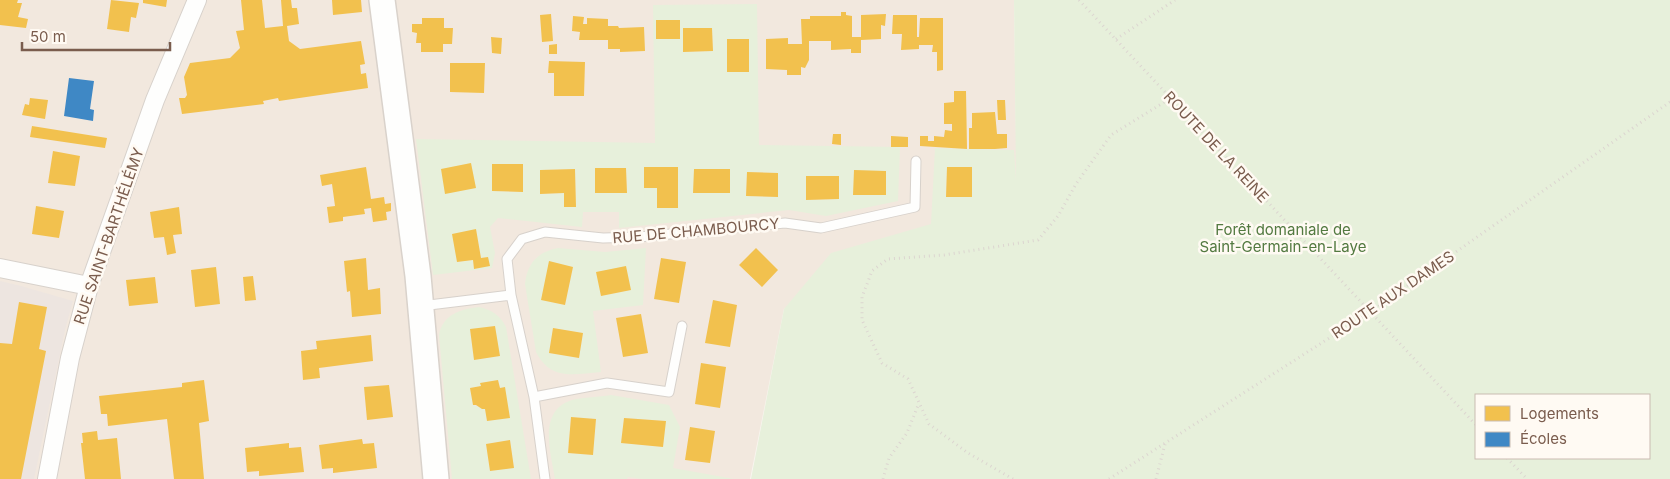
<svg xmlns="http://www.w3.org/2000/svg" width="1670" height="479" font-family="Inter,sans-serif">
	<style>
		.residential { fill: #f2e8de }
		.industrial { fill: #ede5e0 }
		.green { fill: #e7f0db; fill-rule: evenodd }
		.homes { fill: #f2c14e }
		.schools { fill: #3f88c5 }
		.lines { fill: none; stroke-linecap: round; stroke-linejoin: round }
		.lane-casing { stroke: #d7d1cb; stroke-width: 11 }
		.street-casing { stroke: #d7d1cb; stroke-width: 20 }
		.secondary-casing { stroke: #d9d2cb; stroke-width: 28 }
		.path { stroke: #dcd5d0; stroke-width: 3; stroke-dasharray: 1 4; stroke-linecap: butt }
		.lane { stroke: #fefefd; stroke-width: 9 }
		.street { stroke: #fefefd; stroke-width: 18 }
		.secondary { stroke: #fefefd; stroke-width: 25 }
		.labels { text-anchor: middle; stroke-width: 5; stroke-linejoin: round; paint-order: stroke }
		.street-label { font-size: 15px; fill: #7a5c4d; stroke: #fffaf3 }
		.park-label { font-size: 15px; fill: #537a41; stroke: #fffaf3 }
	</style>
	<rect width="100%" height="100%" fill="#f9f5f0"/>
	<!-- residential -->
	<path class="residential" d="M 0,0 L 1014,0 L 1017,202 L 784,309 L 750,479 L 0,479 Z"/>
	<!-- industrial -->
	<path class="industrial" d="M 0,281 L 21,286 L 73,301 L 65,330 L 34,479 L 0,479 Z"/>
	<!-- green -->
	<path class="green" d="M 1014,0 L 1670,0 L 1670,479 L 751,479 L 784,309 L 831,253 L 931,224 L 935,148 L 1014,150 L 1016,181 ZM 947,167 L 972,167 L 972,197 L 946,197 ZM 1476,395 L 1649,395 L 1649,458 L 1476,458 Z
		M 757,4 L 759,145 L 900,147 L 898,201 L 826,216 L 789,210 L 619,228 L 619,212 L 583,212 L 582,227 L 498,218 L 490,227 L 495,253 L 492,268 L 433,275 L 416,139 L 655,143 L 653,5 ZM 656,20 L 680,20 L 680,38 L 656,39 ZM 683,28 L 712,28 L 713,51 L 683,52 ZM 749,39 L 749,72 L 727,72 ZM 492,164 L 523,192 L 492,191 ZM 677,167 L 678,208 L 657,208 L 657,188 L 644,188 L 644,168 ZM 626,168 L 627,193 L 595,193 L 595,168 ZM 575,169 L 576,206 L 564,193 L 540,194 L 540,170 ZM 694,169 L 730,170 L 730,193 L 694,192 ZM 854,171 L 886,171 L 886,195 L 854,194 ZM 747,172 L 778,173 L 778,197 L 746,196 ZM 806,176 L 838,176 L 839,199 L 806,200 ZM 476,230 L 481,258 L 488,257 L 489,266 L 474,269 L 473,260 L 457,262 L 453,234 Z
		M 558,248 L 605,252 L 646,248 L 643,305 L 593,311 L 601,372 C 573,374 551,381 536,352 L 525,284 C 527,264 537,252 558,248 ZM 550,262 L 573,267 L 565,305 L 542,300 ZM 626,267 L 630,290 L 601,296 L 597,272 ZM 553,328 L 583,333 L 579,358 L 549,353 Z
		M 479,307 C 492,310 500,315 506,327 L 531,479 L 452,479 L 439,335 C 443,314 461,309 479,307 ZM 495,326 L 499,356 L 474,360 L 470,330 ZM 498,380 L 510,417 L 487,421 L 485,409 L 473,405 L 470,388 L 481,386 L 481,383 ZM 510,440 L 514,467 L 490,471 L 486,444 Z
		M 611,395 L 669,405 L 680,427 L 673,468 L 734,479 L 643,479 L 628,477 L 627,479 L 555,479 C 551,453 537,411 572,400 C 584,397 599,397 611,395 ZM 571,417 L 596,419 L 593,455 L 568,453 ZM 624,418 L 665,421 L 663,447 L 621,443 Z"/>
	<!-- homes -->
	<path class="homes" d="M 0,0 L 18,0 L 17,3 L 22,3 L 18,17 L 28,19 L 26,28 L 0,25 Z
		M 111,0 L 139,3 L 136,18 L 131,17 L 129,32 L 107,29 Z
		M 143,0 L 167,0 L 166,7 L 143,3 Z
		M 241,0 L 262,0 L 265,28 L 283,26 L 281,0 L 291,0 L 292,8 L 297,8 L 299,24 L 287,26 L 289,41 L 300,49 L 361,41 L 365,64 L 360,65 L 361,74 L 366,73 L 368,88 L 279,101 L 278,98 L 263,101 L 264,104 L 182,114 L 179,98 L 185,98 L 187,95 L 184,77 L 190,63 L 230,58 L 240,48 L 236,31 L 244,30 Z
		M 332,0 L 361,0 L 362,12 L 333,15 Z
		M 841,12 L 846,12 L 846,15 L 852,16 L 852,37 L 861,37 L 861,15 L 886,14 L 885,26 L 881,25 L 881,39 L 861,40 L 861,53 L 851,53 L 851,49 L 831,50 L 831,41 L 809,41 L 809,60 L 805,68 L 801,67 L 801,75 L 787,75 L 787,70 L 766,69 L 766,39 L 788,38 L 788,44 L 802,44 L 801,19 L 810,19 L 810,16 L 841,16 Z
		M 551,14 L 553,41 L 542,42 L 540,15 Z
		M 893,15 L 917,15 L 917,37 L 919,37 L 920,18 L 943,18 L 943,70 L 937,71 L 937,52 L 932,52 L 933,45 L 919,45 L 919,49 L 901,50 L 902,34 L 892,34 Z
		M 573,16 L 584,17 L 583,24 L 587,24 L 587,18 L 608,19 L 608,26 L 618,26 L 619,28 L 644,27 L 645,51 L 620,52 L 620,49 L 608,49 L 608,40 L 579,40 L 580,32 L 572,31 Z
		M 422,18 L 444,18 L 444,28 L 453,28 L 452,44 L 443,44 L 443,52 L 421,52 L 421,43 L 416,43 L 417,33 L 412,32 L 412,24 L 422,24 Z
		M 656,20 L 680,20 L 680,39 L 656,39 Z
		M 683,28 L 712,28 L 713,51 L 683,52 Z
		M 491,37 L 502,38 L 501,54 L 492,53 Z
		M 727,39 L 749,39 L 749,72 L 727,72 Z
		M 557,44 L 557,54 L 549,54 L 549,45 Z
		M 549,61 L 585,62 L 584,96 L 554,96 L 554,73 L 548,73 Z
		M 450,63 L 485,63 L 484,93 L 450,92 Z
		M 954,91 L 966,91 L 967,149 L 920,146 L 920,136 L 928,136 L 928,141 L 934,141 L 934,136 L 944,137 L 945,130 L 952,131 L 952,124 L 944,124 L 944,103 L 954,102 Z
		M 30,98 L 48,100 L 45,119 L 22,115 L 25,104 L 29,105 Z
		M 997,100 L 1005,100 L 1006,120 L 998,120 Z
		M 995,112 L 997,134 L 1007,134 L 1007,148 L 995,149 L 969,149 L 969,128 L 972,128 L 972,113 Z
		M 32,126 L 107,138 L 105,148 L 30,137 Z
		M 833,134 L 841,134 L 841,145 L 832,144 Z
		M 891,136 L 908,137 L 908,147 L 891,147 Z
		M 53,151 L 80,156 L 75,186 L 48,183 Z
		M 471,163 L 476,188 L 445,194 L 441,169 Z
		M 492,164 L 523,164 L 523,192 L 492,191 Z
		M 366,167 L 371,199 L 384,197 L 385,204 L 391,203 L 391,211 L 386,212 L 387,220 L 373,222 L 371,208 L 364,209 L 365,214 L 343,217 L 343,221 L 329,223 L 327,207 L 335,206 L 332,184 L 322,186 L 320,175 Z
		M 644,167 L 678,167 L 678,208 L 657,208 L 657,188 L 644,188 Z
		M 947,167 L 972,167 L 972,197 L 946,197 Z
		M 595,168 L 626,168 L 627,193 L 595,193 Z
		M 575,169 L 576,207 L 564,207 L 564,193 L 540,194 L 540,170 Z
		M 694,169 L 730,169 L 730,193 L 693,193 Z
		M 854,170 L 886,171 L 886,195 L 853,195 Z
		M 747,172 L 778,173 L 778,197 L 746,196 Z
		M 806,176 L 839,176 L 839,199 L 806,200 Z
		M 36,206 L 64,211 L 59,238 L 32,234 Z
		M 179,207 L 182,234 L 173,235 L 176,253 L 167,255 L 164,237 L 154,238 L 150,212 Z
		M 476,229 L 481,258 L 488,257 L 490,266 L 474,269 L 473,260 L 457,262 L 452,234 Z
		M 756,248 L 778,270 L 762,287 L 739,265 Z
		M 366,258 L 368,290 L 380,288 L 381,314 L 352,317 L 350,291 L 347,292 L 344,261 Z
		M 661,258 L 686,262 L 679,303 L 654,299 Z
		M 549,261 L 573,267 L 565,305 L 541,300 Z
		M 626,266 L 631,290 L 601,296 L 596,272 Z
		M 216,267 L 220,304 L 195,307 L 191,270 Z
		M 253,276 L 256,300 L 245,301 L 243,277 Z
		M 155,277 L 158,303 L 129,306 L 126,280 Z
		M 713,300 L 737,305 L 730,347 L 705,343 Z
		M 19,302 L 47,307 L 39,349 L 46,351 L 21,479 L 0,479 L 0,343 L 12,344 Z
		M 641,314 L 648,353 L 623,357 L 616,318 Z
		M 495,326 L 500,356 L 474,360 L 470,329 Z
		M 553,328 L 583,333 L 579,358 L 549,353 Z
		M 371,335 L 373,361 L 319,368 L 320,378 L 303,380 L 301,351 L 317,349 L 316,341 Z
		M 701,363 L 726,367 L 720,408 L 695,404 Z
		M 204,380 L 209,421 L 199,423 L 204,479 L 174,479 L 167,419 L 108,426 L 107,414 L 101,414 L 99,396 L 182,387 L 182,383 Z
		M 498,380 L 500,388 L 505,387 L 510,418 L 487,421 L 485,409 L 482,409 L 476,405 L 473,405 L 470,388 L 481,386 L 480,383 Z
		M 389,385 L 393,417 L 367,420 L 364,387 Z
		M 571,417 L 596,419 L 593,455 L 568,453 Z
		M 624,418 L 666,421 L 663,447 L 621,443 Z
		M 690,427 L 715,431 L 710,463 L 685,460 Z
		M 97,431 L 98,440 L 117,438 L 121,479 L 85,479 L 81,443 L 83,443 L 82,433 Z
		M 362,439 L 363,444 L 374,443 L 377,468 L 333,473 L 333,468 L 322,469 L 319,445 Z
		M 510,440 L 514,468 L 490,471 L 486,444 Z
		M 289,443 L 289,448 L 301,447 L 304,472 L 259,476 L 259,471 L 247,472 L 245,448 Z"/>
	<!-- schools -->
	<path class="schools" d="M 69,78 L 94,81 L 90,109 L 94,110 L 93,121 L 64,116 Z"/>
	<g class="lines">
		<!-- lane casing -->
		<g class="lane-casing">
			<path id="lane" d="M 511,295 L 534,397 L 545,479
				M 421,306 L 511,295 L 507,259 L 522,239 L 545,232 L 603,238 L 639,237 L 785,223 L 821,228 L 915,207 L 916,161
				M 534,397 L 607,383 L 669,392 L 682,326"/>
		</g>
		<!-- street casing -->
		<g class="street-casing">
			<path id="street" d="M 0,268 L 89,286
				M 47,479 L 70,358 L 89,286 L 155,100 L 197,0"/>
		</g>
		<!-- secondary casing -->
		<g class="secondary-casing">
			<path id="secondary" d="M 382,0 L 418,276 L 436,479"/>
		</g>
		<!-- path -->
		<path class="path" d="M 1079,0 L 1476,425
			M 1116,39 L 1175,0
			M 1507,458 L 1527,479
			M 883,479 L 889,458 L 907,433 L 919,403
			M 1013,479 L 968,453 L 929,424 L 908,379 L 882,363 L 862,320 L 862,297 L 872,271 L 888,259 L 944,255 L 1038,240 L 1058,216 L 1076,184 L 1111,135 L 1171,98
			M 1109,479 L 1370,312 L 1670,102
			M 1156,479 L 1165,444"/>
		<!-- lane -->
		<use href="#lane" class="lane"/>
		<!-- street -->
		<use href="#street" class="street"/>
		<!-- secondary -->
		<use href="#secondary" class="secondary"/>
	</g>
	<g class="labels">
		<!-- street labels -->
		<g class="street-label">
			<text transform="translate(1216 147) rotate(47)" y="5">ROUTE DE LA REINE</text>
			<text transform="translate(696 231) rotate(-5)" y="5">RUE DE CHAMBOURCY</text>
			<text transform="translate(109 236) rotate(-71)" y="5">RUE SAINT-BARTHÉLÉMY</text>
			<text transform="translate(1393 295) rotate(-34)" y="5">ROUTE AUX DAMES</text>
		</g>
		<!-- park labels -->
		<g class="park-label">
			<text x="1283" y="235">Forêt domaniale de<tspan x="1283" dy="17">Saint-Germain-en-Laye</tspan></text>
		</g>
	</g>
	<!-- legend -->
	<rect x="1475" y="394" width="175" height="65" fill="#fffaf3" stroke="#cabbb1"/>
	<rect x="1485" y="406" width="25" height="15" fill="#f2c14e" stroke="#cabbb1"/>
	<text x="1520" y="419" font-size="15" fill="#7a5c4d">Logements</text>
	<rect x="1485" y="432" width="25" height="15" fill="#3f88c5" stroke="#cabbb1"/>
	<text x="1520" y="444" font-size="15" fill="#7a5c4d">Écoles</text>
	<!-- scale -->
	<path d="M22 42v8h148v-8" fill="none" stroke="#7a5c4d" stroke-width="2.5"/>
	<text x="30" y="42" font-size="15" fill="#7a5c4d" stroke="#fffaf3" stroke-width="4" paint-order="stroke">50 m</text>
</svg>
